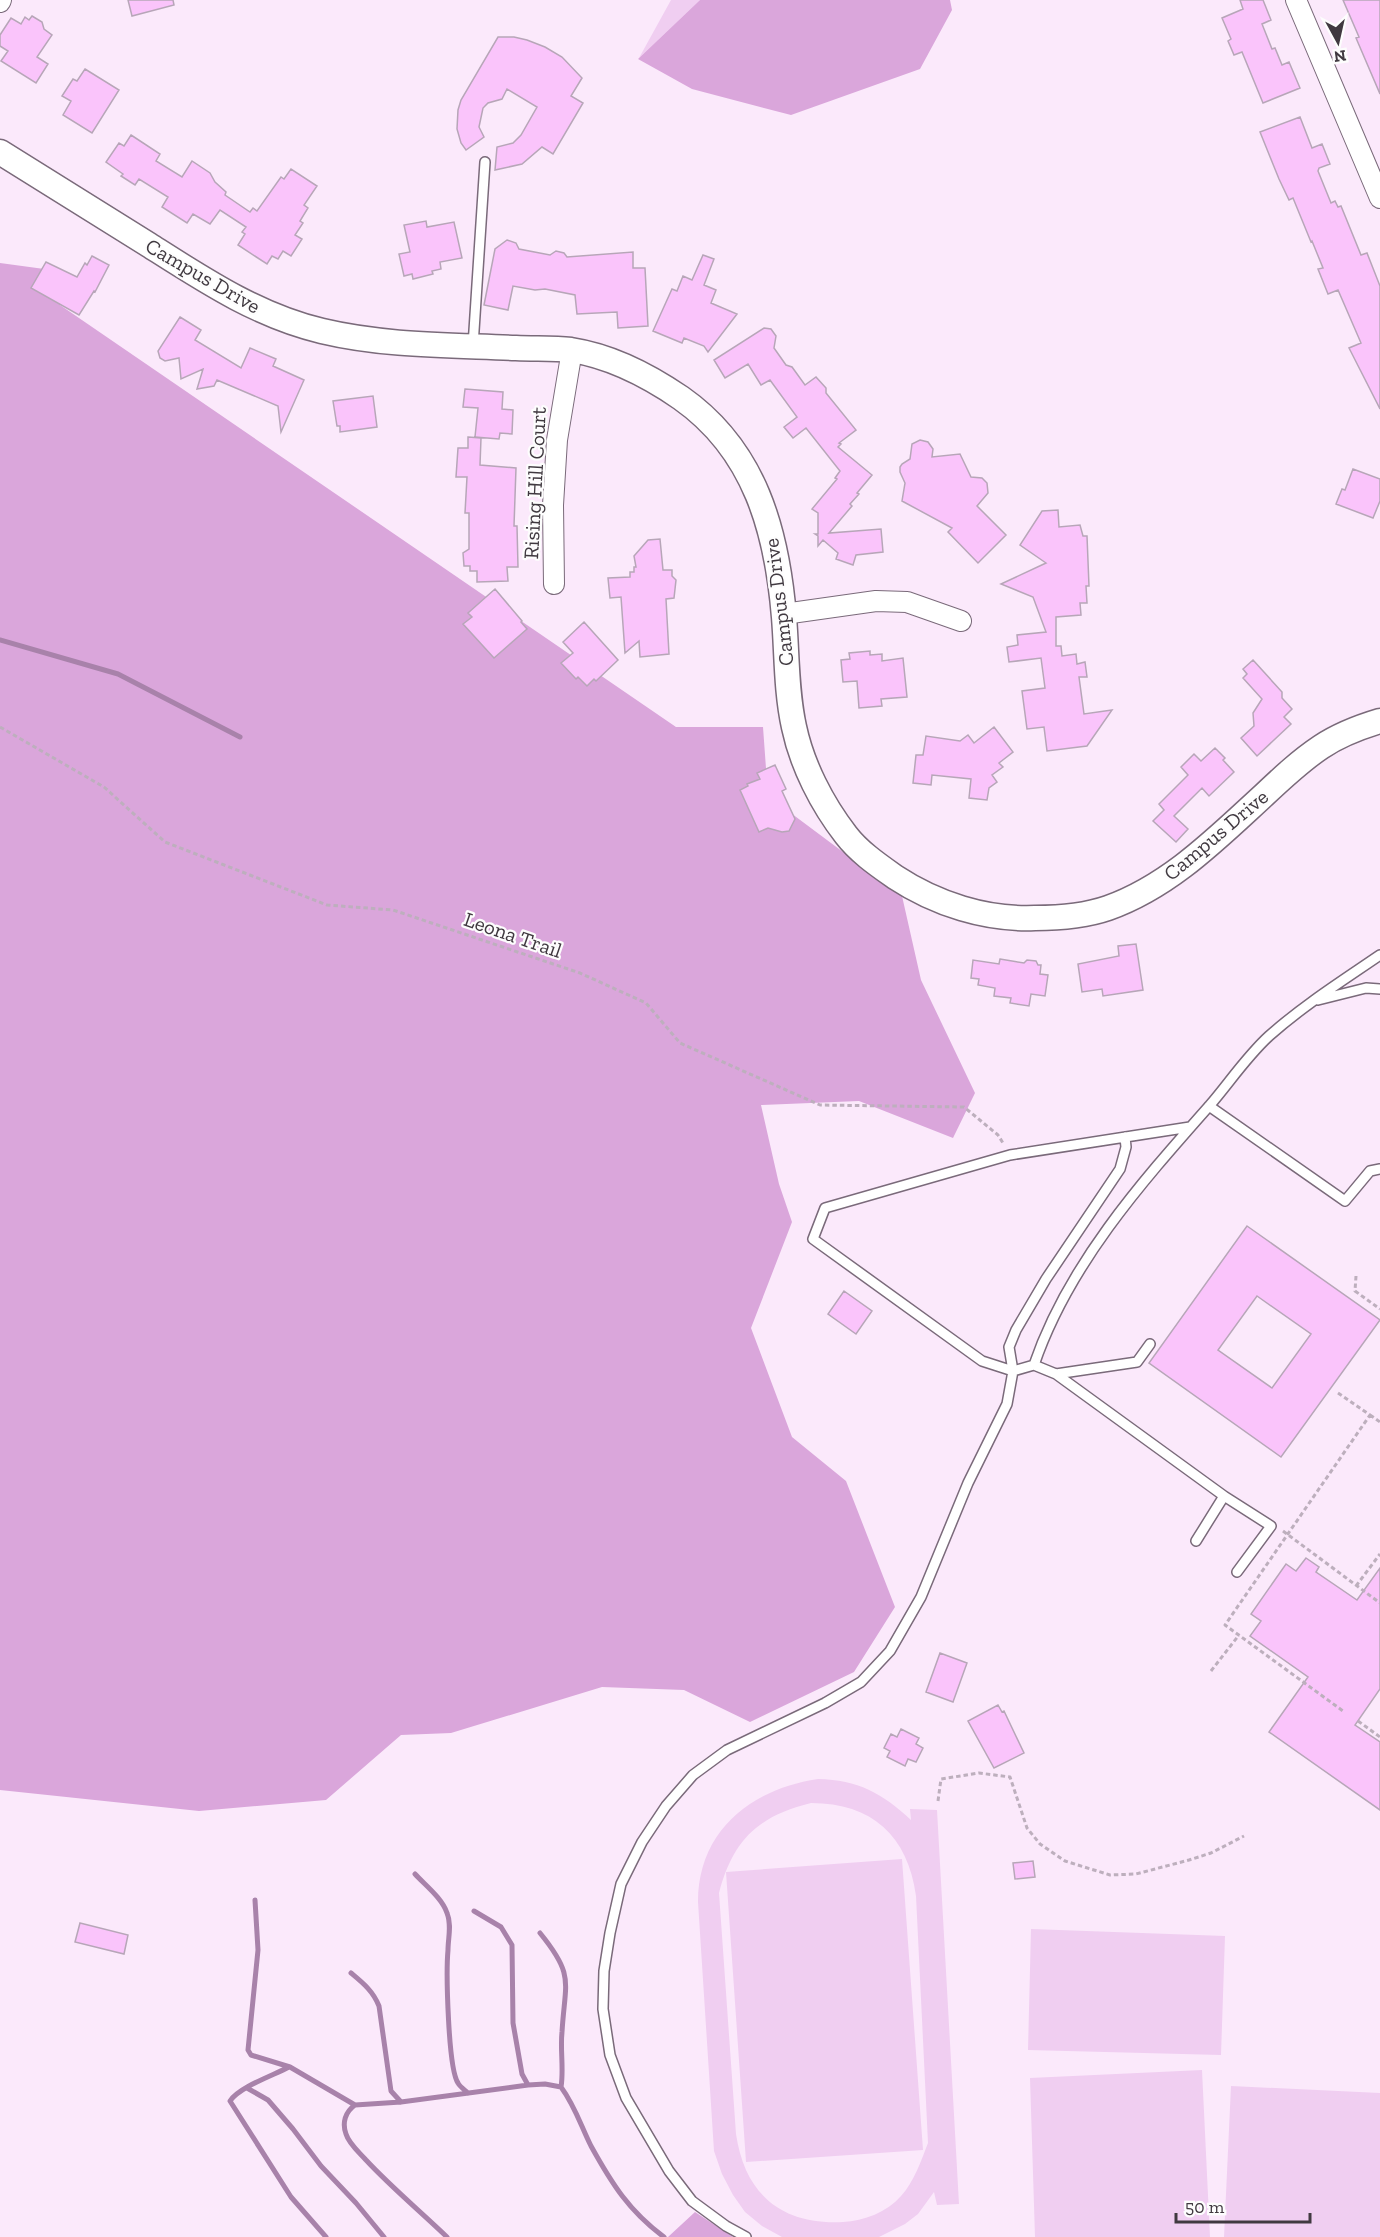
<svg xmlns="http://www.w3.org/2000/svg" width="1380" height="2237" font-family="'Zilla Slab',serif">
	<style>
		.green { fill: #f0cef1; fill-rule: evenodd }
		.forest { fill: #daa6db }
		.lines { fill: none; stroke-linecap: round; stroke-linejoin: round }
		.stream { stroke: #a882aa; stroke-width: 5 }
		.building { fill: #fac4fb; stroke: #b7a6b8; stroke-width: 1.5; fill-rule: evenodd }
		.service-casing { stroke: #7a6a7a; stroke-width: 12 }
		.minor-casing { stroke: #7a6a7a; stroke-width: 22 }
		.tertiary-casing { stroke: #7a6a7a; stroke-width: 27 }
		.path { stroke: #bdafbd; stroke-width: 3; stroke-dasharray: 4.5 3; stroke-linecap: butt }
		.service { stroke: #fff; stroke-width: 9 }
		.minor { stroke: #fff; stroke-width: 20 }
		.tertiary { stroke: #fff; stroke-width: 24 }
		.labels { text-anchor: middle; stroke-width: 4.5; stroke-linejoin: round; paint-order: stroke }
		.street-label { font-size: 21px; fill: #403940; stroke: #fdfdfd }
	</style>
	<rect width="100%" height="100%" fill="#fbe9fb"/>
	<!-- green -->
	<path class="green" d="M 671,0 L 700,0 L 639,58 Z
		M 818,1779 C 858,1780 882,1793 911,1820 L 910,1809 L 937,1810 L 959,2204 L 937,2205 L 934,2192 L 918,2214 L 905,2224 L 879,2237 L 782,2237 L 762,2226 L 745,2212 L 733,2195 L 722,2174 L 714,2151 L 698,1902 C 698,1831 751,1789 818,1779 ZM 811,1803 C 872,1803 908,1836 916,1896 L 928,2143 C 921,2161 914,2182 901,2196 C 887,2212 864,2221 843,2222 C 782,2225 745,2195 736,2134 L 719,1893 C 733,1840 758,1816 811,1803 Z
		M 902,1859 L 923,2150 L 746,2162 L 726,1872 Z
		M 1031,1929 L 1225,1936 L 1221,2055 L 1028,2050 Z
		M 1202,2070 L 1210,2237 L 1035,2237 L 1030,2078 Z
		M 1231,2086 L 1380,2093 L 1380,2237 L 1224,2237 Z"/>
	<!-- forest -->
	<path class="forest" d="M 700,0 L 950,0 L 952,10 L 920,69 L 791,115 L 692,89 L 638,59 Z
		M 0,263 L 59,271 L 60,305 L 676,727 L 763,727 L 768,796 L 902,896 L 921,980 L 975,1093 L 953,1138 L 859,1101 L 761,1105 L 779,1184 L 792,1222 L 751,1328 L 792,1437 L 846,1481 L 895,1607 L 854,1672 L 750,1722 L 684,1690 L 602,1687 L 451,1733 L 401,1735 L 326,1800 L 199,1811 L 0,1790 Z
		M 695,2212 L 733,2237 L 668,2237 Z"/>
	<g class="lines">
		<!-- stream -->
		<path class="stream" d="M 0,640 L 118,674 L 240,737
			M 415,1874 C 425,1885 442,1898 447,1913 C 452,1925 448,1938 448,1950 C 446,1972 448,2068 458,2083 C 460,2087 465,2090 468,2093
			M 255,1900 L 258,1950 L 248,2050 L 251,2055 L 290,2067 L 355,2105 L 401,2102 L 528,2085 L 545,2084 L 561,2087 C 575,2106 581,2126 591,2146 C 612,2184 629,2211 664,2237
			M 474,1911 L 501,1927 L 512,1945 L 513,2023 L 522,2074 L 528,2085
			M 540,1933 C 575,1976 565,1981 562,2032 C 560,2050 564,2069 561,2087
			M 351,1973 C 363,1983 373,1991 379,2006 L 391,2091 L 401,2102
			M 289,2067 C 274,2075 239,2087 230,2101 L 291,2197 L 326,2237
			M 247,2088 L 268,2100 L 293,2129 L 321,2166 L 356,2203 L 384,2237
			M 355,2105 C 345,2112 342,2123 346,2134 C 349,2144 359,2152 366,2160 C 391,2187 420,2211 447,2237"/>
	</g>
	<!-- building -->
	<path class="building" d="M 128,0 L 173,0 L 174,5 L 132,16 Z
		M 1240,0 L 1263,0 L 1271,20 L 1262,24 L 1272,49 L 1275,48 L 1282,65 L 1289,62 L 1300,88 L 1263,103 L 1242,52 L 1234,55 L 1228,41 L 1231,39 L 1222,18 L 1243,9 Z
		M 1343,0 L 1380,0 L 1380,94 L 1356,38 L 1359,37 Z
		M 32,16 L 42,22 L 44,29 L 52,35 L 37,57 L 48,64 L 36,83 L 1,61 L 8,51 L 0,46 L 0,35 L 11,18 L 21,24 L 25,17 L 29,20 Z
		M 498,37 L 514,37 L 527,40 L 545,47 L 562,57 L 582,78 L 571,96 L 583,103 L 553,154 L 542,147 L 522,164 L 495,170 L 497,147 L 513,143 L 521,135 L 537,107 L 507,89 L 502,99 L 488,103 L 483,108 L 479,127 L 484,137 L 466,150 L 461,143 L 457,129 L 458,110 L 461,100 Z
		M 85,69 L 119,90 L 92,133 L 63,115 L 71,101 L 62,96 L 73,79 L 77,81 Z
		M 1300,117 L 1312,148 L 1322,144 L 1330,164 L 1319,168 L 1318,171 L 1331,203 L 1335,201 L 1338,207 L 1341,206 L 1361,255 L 1367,253 L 1380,286 L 1380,409 L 1349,348 L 1361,343 L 1338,290 L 1328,294 L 1318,269 L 1323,268 L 1312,241 L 1311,242 L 1293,198 L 1289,200 L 1279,179 L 1260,132 Z
		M 131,135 L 160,154 L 156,161 L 182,177 L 192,161 L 210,173 L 215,182 L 226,192 L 225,195 L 250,212 L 253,208 L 257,211 L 281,177 L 284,179 L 291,169 L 317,186 L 304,205 L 308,208 L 300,221 L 303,223 L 295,235 L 302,239 L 291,256 L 283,251 L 278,259 L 272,256 L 267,264 L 238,245 L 245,234 L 242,232 L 246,227 L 220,210 L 210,224 L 193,214 L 187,223 L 162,207 L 168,197 L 139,179 L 135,185 L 121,176 L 123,174 L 106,162 L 119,143 L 124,146 Z
		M 426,221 L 427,227 L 454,222 L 462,258 L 440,262 L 441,269 L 432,271 L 433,274 L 413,279 L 412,274 L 404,276 L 399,254 L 410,252 L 404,225 Z
		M 507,240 L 516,243 L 519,249 L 550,255 L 556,251 L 564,253 L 567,257 L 633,252 L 633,268 L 645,268 L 648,326 L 618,328 L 617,312 L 577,314 L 575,295 L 545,289 L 535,290 L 513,286 L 508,310 L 484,305 L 495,249 Z
		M 703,255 L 714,259 L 704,285 L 716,290 L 711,303 L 737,314 L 708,352 L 704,346 L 684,338 L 682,343 L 653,331 L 672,289 L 677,291 L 683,276 L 692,280 Z
		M 92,256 L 109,265 L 95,292 L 94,291 L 79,315 L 31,288 L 46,262 L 77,277 L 85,263 L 87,265 Z
		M 180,317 L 201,330 L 195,340 L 241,368 L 250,348 L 276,359 L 273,366 L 304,380 L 281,432 L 278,406 L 217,380 L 214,386 L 197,389 L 203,369 L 181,379 L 179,358 L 165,361 L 160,358 L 158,351 Z
		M 764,328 L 771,329 L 776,336 L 774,348 L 786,365 L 792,367 L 805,385 L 816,377 L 826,388 L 826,393 L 856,430 L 839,443 L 841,444 L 838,447 L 872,475 L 857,493 L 859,494 L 850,504 L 852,506 L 829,533 L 881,529 L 883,552 L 856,555 L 853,565 L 836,559 L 838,553 L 823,540 L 818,546 L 818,536 L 815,534 L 818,534 L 818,513 L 812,509 L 837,479 L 835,478 L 840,471 L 806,428 L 793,438 L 784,427 L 797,417 L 770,380 L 761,385 L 748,364 L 725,378 L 714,360 Z
		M 465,389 L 503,392 L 502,409 L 513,410 L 512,434 L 500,433 L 499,439 L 475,437 L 478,408 L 463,407 Z
		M 373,396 L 377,427 L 340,432 L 340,426 L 337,426 L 333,401 Z
		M 468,437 L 481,438 L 480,465 L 516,468 L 514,526 L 517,526 L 518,567 L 507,567 L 508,581 L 477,582 L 477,571 L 470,571 L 470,566 L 464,566 L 463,553 L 469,549 L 469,513 L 465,513 L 467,477 L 456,477 L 458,448 L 468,448 Z
		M 920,440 L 928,442 L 933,449 L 932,457 L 960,454 L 971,477 L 982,478 L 987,483 L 988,493 L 977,506 L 1006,535 L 978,563 L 948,532 L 952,528 L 902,501 L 905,483 L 900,472 L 900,467 L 902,464 L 910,459 L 912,444 Z
		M 1353,469 L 1380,479 L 1380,501 L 1373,518 L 1336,504 L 1342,489 L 1345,490 Z
		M 1058,510 L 1059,527 L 1080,525 L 1083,536 L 1087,536 L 1089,586 L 1086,586 L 1087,603 L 1080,603 L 1081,615 L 1056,617 L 1056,646 L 1061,646 L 1062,656 L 1076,654 L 1077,664 L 1085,662 L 1087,677 L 1079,677 L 1084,714 L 1112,710 L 1087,746 L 1047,751 L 1044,727 L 1027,729 L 1022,691 L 1045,688 L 1041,658 L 1009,662 L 1007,647 L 1018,645 L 1017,635 L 1046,632 L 1033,597 L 1001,584 L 1046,563 L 1020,545 L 1042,511 Z
		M 660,539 L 663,570 L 672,570 L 672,576 L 676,580 L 674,598 L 666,599 L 669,654 L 640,657 L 639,641 L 625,653 L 621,597 L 610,598 L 608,578 L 630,577 L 630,572 L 634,572 L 634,567 L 636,567 L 634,556 L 648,540 Z
		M 495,589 L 522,621 L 521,622 L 527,629 L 494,658 L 463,624 L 472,617 L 468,613 Z
		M 584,622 L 618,660 L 596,681 L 594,679 L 587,686 L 578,677 L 576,679 L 561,663 L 573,653 L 563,642 Z
		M 870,651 L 870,655 L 882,654 L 882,661 L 903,658 L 907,697 L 881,699 L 882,706 L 859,708 L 857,681 L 843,682 L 841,660 L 850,659 L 849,653 Z
		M 1253,660 L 1282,692 L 1282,698 L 1292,709 L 1284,717 L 1291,724 L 1257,756 L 1241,738 L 1254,726 L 1253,713 L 1262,699 L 1243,678 L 1247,674 L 1243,669 Z
		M 994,727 L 1013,752 L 999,763 L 1003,767 L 992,775 L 997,782 L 989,788 L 987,800 L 969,798 L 971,779 L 932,775 L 931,785 L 913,783 L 916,755 L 923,755 L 926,736 L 960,741 L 968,735 L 974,743 Z
		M 1215,748 L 1225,758 L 1223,760 L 1234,772 L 1209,796 L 1202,788 L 1174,816 L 1188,829 L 1176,842 L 1153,821 L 1164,810 L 1159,804 L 1188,775 L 1181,767 L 1194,754 L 1201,761 Z
		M 775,765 L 786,789 L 782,791 L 795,819 L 789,831 L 782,832 L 768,828 L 759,832 L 740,790 L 748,786 L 747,784 L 760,779 L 757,773 Z
		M 1136,944 L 1143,990 L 1103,996 L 1102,989 L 1082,992 L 1078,964 L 1119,956 L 1118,946 Z
		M 1000,959 L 1024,963 L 1027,960 L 1036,961 L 1038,965 L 1041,965 L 1040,974 L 1048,975 L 1045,996 L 1031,994 L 1029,1006 L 1010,1003 L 1011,998 L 994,996 L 995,988 L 978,985 L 979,979 L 971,978 L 973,960 L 999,964 Z
		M 1247,1226 L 1380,1320 L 1281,1457 L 1149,1363 ZM 1257,1296 L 1311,1334 L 1272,1388 L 1218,1350 Z
		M 844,1291 L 872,1311 L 856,1334 L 828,1314 Z
		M 1306,1558 L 1319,1567 L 1316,1572 L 1357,1600 L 1380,1568 L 1380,1689 L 1355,1725 L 1380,1742 L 1380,1810 L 1269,1732 L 1308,1677 L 1250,1636 L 1261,1621 L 1251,1614 L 1286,1564 L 1296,1571 Z
		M 940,1653 L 967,1663 L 953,1702 L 926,1692 Z
		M 998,1705 L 1002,1712 L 1004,1711 L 1024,1753 L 994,1768 L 968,1721 Z
		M 901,1729 L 919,1738 L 916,1744 L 923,1748 L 916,1762 L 908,1759 L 905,1766 L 887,1757 L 890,1751 L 884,1748 L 891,1734 L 897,1737 Z
		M 1033,1861 L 1035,1877 L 1015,1879 L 1013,1863 Z
		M 80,1923 L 128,1935 L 124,1954 L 75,1942 Z"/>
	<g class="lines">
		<!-- service casing -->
		<g class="service-casing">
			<path id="service" d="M 473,346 L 485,162
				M 1318,1000 L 1366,988 L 1380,989
				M 1209,1106 L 1345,1201 L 1370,1171 L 1380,1169
				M 1125,1137 L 1126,1147 L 1120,1169 L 1046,1279 L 1016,1330 L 1009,1347 L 1013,1371 L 982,1361 L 813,1239 L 825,1208 L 1010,1155 L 1190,1127
				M 1034,1365 L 1056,1374 L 1224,1496 L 1196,1541
				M 1056,1374 L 1137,1362 L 1150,1344
				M 1224,1496 L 1271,1526 L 1237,1572
				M 746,2237 L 726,2226 L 692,2201 L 669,2171 L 626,2098 L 610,2055 L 603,2009 L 604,1971 L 610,1933 L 621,1884 L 642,1842 L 666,1806 L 693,1775 L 727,1750 L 825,1703 L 861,1682 L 890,1651 L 921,1597 L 968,1483 L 1007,1404 L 1013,1371 L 1034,1365 C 1068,1265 1141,1183 1210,1105 C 1229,1083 1247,1056 1269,1036 C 1304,1005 1342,981 1380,955"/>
		</g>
		<!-- minor casing -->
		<g class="minor-casing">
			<path id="minor" d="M 1296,0 L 1380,198
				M 0,2 L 1,0
				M 554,584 L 553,505 L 557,440 L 572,350
				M 784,614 L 876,601 L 907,602 L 961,621"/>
		</g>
		<!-- tertiary casing -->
		<g class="tertiary-casing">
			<path id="tertiary" d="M 0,152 C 50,183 99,214 149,245 C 204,280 258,316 322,331 C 385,346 451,345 516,348 C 534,349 553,348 571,350 C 610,356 649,376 681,398 C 755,450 777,531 784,617 C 787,653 786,691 794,727 C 802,765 822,804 846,835 C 859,852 878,865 895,877 C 936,904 986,920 1035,918 C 1059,918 1085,916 1108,908 C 1170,886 1217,838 1264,795 C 1282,778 1300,761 1321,747 C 1339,735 1360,727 1380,721"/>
		</g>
		<!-- path -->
		<path class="path" d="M 0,727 L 104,787 L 165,842 L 327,905 L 393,910 L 580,973 L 646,1003 L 680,1043 L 820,1105 L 964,1107 L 998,1135 L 1003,1143
			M 1356,1276 L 1355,1291 L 1380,1309
			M 1338,1393 L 1370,1415 L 1225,1625 L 1343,1711
			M 1370,1415 L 1380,1422
			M 1283,1531 L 1380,1603
			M 1356,1586 L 1380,1554
			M 1211,1671 L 1239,1635
			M 1358,1721 L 1380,1737
			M 938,1801 L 941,1779 L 979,1773 L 1010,1777 L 1027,1828 L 1040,1844 L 1065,1861 L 1110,1875 L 1136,1874 L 1189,1860 L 1211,1853 L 1244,1836"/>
		<!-- service -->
		<use href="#service" class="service"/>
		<!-- minor -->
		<use href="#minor" class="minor"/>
		<!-- tertiary -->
		<use href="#tertiary" class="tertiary"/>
	</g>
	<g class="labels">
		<!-- street labels -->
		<g class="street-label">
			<text transform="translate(203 276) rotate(30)" y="7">Campus Drive</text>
			<text transform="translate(535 483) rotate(-87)" y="7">Rising Hill Court</text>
			<text transform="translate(779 602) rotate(-97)" y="7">Campus Drive</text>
			<text transform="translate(1216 835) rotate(-40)" y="7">Campus Drive</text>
			<text transform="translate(513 935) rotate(19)" y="7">Leona Trail</text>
		</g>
	</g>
	<!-- north arrow -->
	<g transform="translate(1338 42) rotate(172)" stroke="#fdfdfd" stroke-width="4.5" paint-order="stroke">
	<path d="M0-4.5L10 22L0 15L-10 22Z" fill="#403940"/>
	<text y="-9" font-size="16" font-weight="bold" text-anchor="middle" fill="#403940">N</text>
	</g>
	<!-- scale -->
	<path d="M1176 2213v9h134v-9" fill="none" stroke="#403940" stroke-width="3"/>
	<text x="1185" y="2213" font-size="18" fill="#403940" stroke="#fdfdfd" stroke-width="4.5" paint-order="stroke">50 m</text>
</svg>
